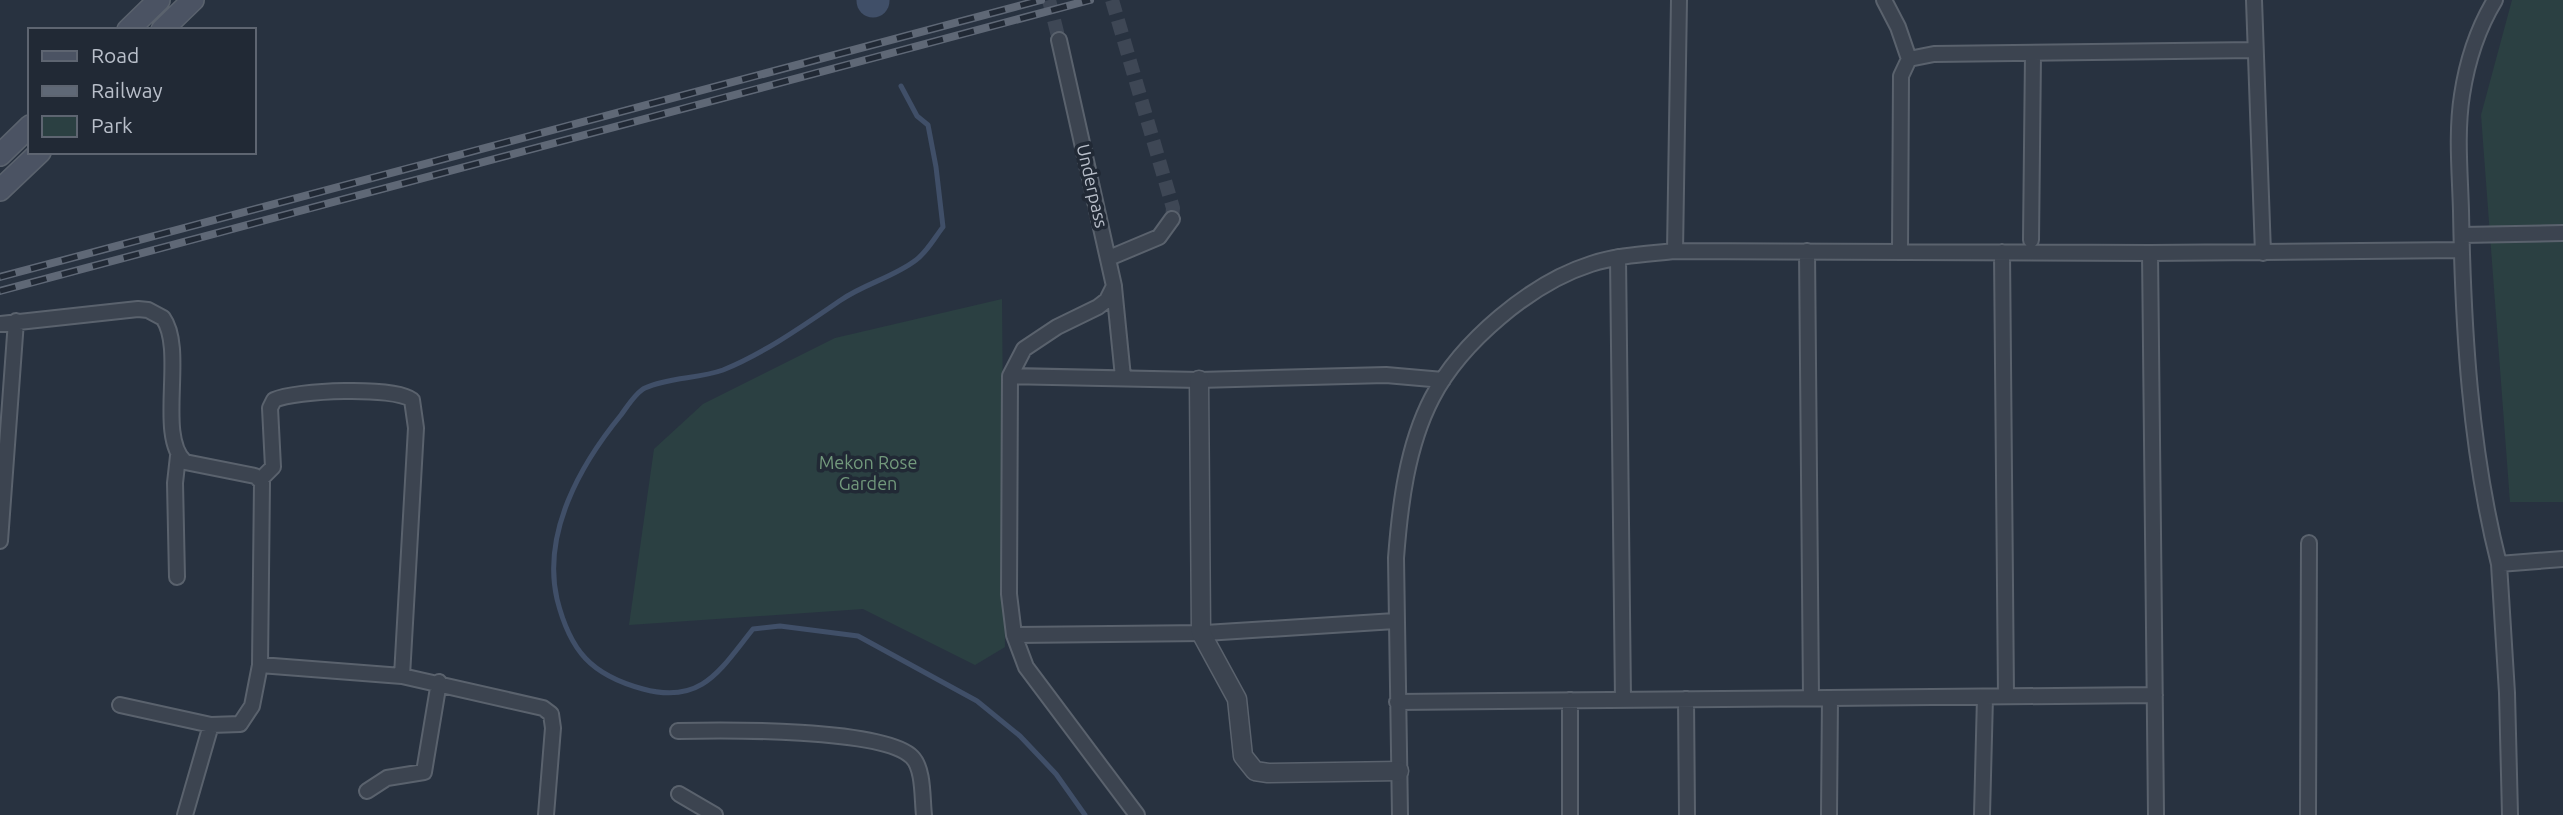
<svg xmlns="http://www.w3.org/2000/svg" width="2563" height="815" font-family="Ubuntu,sans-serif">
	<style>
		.green { fill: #2b4042 }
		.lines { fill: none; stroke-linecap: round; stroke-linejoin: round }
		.stream { stroke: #404f68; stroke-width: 5 }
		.river { stroke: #404f68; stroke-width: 33 }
		.minor-tunnel { stroke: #3e4755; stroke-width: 14; stroke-dasharray: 14 7; stroke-linecap: butt }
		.minor-casing { stroke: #5a626d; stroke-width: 18 }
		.tertiary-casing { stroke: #5a626d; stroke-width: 21 }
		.secondary-casing { stroke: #5a626d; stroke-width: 24 }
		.minor { stroke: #3c4450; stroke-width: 14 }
		.tertiary { stroke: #3c4450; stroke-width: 18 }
		.secondary { stroke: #4b5363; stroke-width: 21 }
		.rail-casing { stroke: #5f6876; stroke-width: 8 }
		.rail { stroke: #212935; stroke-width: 5; stroke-dasharray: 16; stroke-linecap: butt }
		.labels { text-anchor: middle; stroke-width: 7; stroke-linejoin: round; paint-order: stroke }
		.street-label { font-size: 18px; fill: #b9bfca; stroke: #212935 }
		.park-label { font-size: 18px; fill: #72997c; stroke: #212935 }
	</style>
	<rect width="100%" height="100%" fill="#283240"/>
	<!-- green -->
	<path class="green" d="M 2512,0 L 2563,0 L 2563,502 L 2510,502 L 2481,115 Z
		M 1002,299 L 1005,647 L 975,665 L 863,609 L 629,625 L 654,449 L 703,404 L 835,338 Z"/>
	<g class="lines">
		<!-- stream -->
		<path class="stream" d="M 901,86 L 917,116 L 928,125 L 936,167 L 943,227 C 935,237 927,252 916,260 C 894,277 864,284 841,300 C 804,325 765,353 723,370 C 698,379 669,377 645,388 C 636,392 627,407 621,415 C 580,465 542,533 557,599 C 570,651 591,675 643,689 C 702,705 720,670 753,629 L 780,626 L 858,636 L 977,701 L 1020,736 L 1056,774 L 1085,815"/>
		<!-- river -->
		<path class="river" d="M 873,0 L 873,1"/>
		<!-- minor-tunnel -->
		<path class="minor-tunnel" d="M 1049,0 L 1059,40
			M 1112,0 L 1173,208 L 1172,219"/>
		<!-- minor casing -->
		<g class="minor-casing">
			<path id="minor" d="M 1884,0 L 1898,27 L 1909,59
				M 2254,0 L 2263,253
				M 2495,0 C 2478,28 2467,62 2462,95 C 2456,133 2460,173 2461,211 C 2463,329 2470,450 2499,564 L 2563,559
				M 1059,40 L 1114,286 L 1107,300 L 1098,307 L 1057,327 L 1024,349 L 1010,376 L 1009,594 L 1014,635 L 1026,667 L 1137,815
				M 2462,235 L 2563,233
				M 2031,240 L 2033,54
				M 1900,250 L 1901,76 L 1909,59 L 1934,54 L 2255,50
				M 1675,251 L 1679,0
				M 1807,251 L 1811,698
				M 2002,252 L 2006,696
				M 2150,253 L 2156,815
				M 1618,257 L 1623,700
				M 1109,258 L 1159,237 L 1172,219
				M 1114,287 L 1123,377
				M 0,324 L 138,309 L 148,310 L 163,318 C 186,350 156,436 185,462 L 255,476 L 262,482 L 260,665 L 402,676 L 543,708 L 551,714 L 553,728 L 546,815
				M 1010,376 L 1199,380 L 1386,375 L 1443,380
				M 261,479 L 273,467 L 270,408 L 274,400 C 296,390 394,386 412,400 L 416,428 L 402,676
				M 0,541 L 16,321
				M 2499,564 L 2507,693 L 2510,815
				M 177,577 L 175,483 L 178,456
				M 1014,635 L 1205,633 L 1395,621
				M 1686,699 L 1687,815
				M 1397,702 L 2155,695
				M 120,705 L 211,725 L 240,724 L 252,706 L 260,665
				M 678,731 C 722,730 883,728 912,757 C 924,769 922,799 924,815
				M 367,791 L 387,778 L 424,772 L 439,682
				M 679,794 L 715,815
				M 185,815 L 211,725
				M 1400,815 L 1396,558 C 1400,505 1407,446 1432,398 C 1461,342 1531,283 1591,264 C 1618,255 1648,254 1675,251 L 2150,253 L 2462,250
				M 1570,815 L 1570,700
				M 1829,815 L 1830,698
				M 1982,815 L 1985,697
				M 2308,815 L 2309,543"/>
		</g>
		<!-- tertiary casing -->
		<g class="tertiary-casing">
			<path id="tertiary" d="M 1199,380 L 1201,633 L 1237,699 L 1243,756 L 1255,771 L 1268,773 L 1399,771"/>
		</g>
		<!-- secondary casing -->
		<g class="secondary-casing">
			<path id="secondary" d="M 128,30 L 159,0
				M 162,30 L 193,0
				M 0,155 L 30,126
				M 0,190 L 40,152"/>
		</g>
		<!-- minor -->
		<use href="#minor" class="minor"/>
		<!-- tertiary -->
		<use href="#tertiary" class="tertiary"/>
		<!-- secondary -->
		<use href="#secondary" class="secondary"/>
		<!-- rail casing -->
		<g class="rail-casing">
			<path id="rail" d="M 0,277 L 1041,0
				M 0,291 L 1090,0"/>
		</g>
		<!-- rail -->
		<use href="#rail" class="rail"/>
	</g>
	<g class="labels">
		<!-- street labels -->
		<g class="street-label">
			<text transform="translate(1092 186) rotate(77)" y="6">Underpass</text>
		</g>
		<!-- park labels -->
		<g class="park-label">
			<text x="868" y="469">Mekon Rose<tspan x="868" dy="21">Garden</tspan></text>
		</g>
	</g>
	<!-- legend -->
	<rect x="28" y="28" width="228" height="126" fill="#212935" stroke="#5e6571" stroke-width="2"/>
	<rect x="42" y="51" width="35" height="10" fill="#4b5363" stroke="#5e6571" stroke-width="2"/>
	<text x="91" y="63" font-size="21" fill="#b9bfca">Road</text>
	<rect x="42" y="86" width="35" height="10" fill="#5f6876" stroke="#5e6571" stroke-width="2"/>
	<text x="91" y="98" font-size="21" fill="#b9bfca">Railway</text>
	<rect x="42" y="116" width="35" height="21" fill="#2b4042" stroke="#5e6571" stroke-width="2"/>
	<text x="91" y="133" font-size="21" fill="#b9bfca">Park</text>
</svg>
